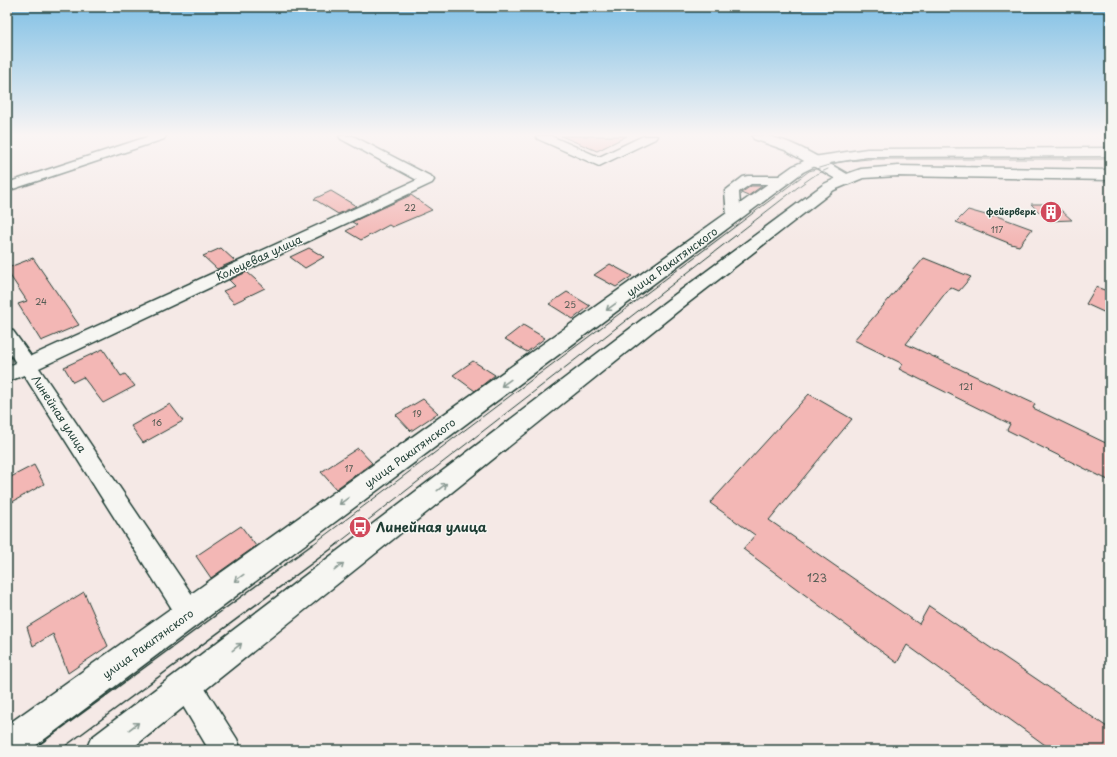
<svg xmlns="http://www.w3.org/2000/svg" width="1117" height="757" font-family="'Playpen Sans',sans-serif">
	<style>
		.building { fill: #f3b7b5; stroke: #1f3d34 }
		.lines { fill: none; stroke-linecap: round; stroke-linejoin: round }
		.minor-casing { stroke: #1f3d34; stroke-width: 3 }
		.major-casing { stroke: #1f3d34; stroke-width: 3 }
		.minor { fill: #f6f6f2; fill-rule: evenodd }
		.major { fill: #f6f6f2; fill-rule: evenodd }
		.tram-far1 { stroke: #1f3d34; stroke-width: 1 }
		.tram { stroke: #1f3d34; stroke-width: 1.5 }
		.oneway { stroke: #8a9a93 }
		.labels { text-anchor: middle; stroke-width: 3; stroke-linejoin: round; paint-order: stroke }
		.number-label { font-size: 9px; fill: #545c54 }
		.far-poi-label { font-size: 9px; font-weight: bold; fill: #1f3d34; stroke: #f6f6f2; text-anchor: end }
		.street-label { font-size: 11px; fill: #1f3d34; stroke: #f6f6f2 }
		.near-number-label { font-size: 11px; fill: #545c54 }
		.near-poi-label { font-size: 13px; font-weight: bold; fill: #1f3d34; stroke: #f6f6f2; text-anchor: start }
	</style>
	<rect width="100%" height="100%" fill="#f5e9e6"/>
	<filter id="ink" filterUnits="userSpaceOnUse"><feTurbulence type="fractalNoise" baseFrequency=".025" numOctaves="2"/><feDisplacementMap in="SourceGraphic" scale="8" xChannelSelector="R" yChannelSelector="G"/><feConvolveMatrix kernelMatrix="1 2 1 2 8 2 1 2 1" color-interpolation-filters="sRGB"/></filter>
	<g filter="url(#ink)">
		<!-- building -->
		<path class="building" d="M 561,136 L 627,136 L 597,151 Z
			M 751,186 L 762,186 L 748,196 L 741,193 Z
			M 331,191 L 356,206 L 338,214 L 314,199 Z
			M 411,195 L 432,210 L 392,227 L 389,225 L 361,240 L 346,231 L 357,225 L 352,222 Z
			M 1031,204 L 1054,204 L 1072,220 L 1048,221 Z
			M 968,210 L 993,217 L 994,215 L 1032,229 L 1019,246 L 1011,244 L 956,222 Z
			M 221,248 L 235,261 L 217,269 L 203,256 Z
			M 309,248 L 324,257 L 305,268 L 290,257 Z
			M 33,258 L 79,325 L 41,341 L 18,304 L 27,301 L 7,271 L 7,268 Z
			M 924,258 L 971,277 L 959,291 L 950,287 L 906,344 L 1035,404 L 1033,408 L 1110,445 L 1110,481 L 1007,430 L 1010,424 L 899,369 L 903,364 L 854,340 Z
			M 610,264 L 632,276 L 616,287 L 594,275 Z
			M 247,272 L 265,288 L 234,303 L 223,291 L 235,286 L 229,280 Z
			M 1096,287 L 1110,292 L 1110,315 L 1086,304 Z
			M 567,292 L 572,295 L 590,306 L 573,319 L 549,304 Z
			M 523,325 L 545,338 L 527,352 L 505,339 Z
			M 103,349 L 121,376 L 125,374 L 135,386 L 103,403 L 83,377 L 73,382 L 64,367 Z
			M 473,361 L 495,375 L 475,391 L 453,375 Z
			M 809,394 L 852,419 L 769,520 L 919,624 L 929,606 L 1110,729 L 1110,750 L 1052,750 L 907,645 L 897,663 L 743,549 L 755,535 L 710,503 Z
			M 423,399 L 438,413 L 411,431 L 396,415 Z
			M 170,404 L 183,421 L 143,443 L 131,426 Z
			M 358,448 L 372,463 L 336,489 L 321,472 Z
			M 34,465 L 44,484 L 7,505 L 7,479 Z
			M 241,526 L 256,546 L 211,578 L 196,556 Z
			M 84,592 L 108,646 L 68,673 L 53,634 L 33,646 L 27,627 Z"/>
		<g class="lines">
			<!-- minor casing -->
			<g class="minor-casing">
				<path id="minor" d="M 150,136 L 166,136 L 164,139 L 7,191 L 7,183 Z
					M 339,136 L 353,136 L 432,177 L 434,180 L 432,183 L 39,368 L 199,605 L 203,614 L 199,623 L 190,627 L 181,623 L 24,375 L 7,382 L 7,367 L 16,363 L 7,349 L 7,329 L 13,331 L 31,356 L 417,180 L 341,139 Z
					M 536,136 L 551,136 L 599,157 L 643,136 L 657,136 L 655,139 L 599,166 L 538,139 Z
					M 752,136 C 782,131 825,162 851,176 L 853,179 L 851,182 L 841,182 L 785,150 L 754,139 Z
					M 748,176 L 782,176 L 787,177 L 789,180 L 787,183 L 782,184 L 751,184 L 739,192 L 741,217 L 739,220 L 734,221 L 729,220 L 727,217 L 725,191 L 743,177 Z
					M 187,672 L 197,676 L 237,739 L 241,750 L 209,750 L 177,696 L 173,686 L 177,676 Z"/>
			</g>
			<!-- major casing -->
			<g class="major-casing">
				<path id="major" d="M 1110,148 L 1110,156 L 867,157 L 817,165 L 803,172 L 30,750 L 7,750 L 7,725 L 793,166 L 813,157 L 867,149 Z
					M 898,166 L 1110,170 L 1110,180 L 898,176 L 863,178 L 834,190 L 683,307 L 130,750 L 86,750 L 91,738 L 669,299 L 824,184 L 841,176 L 861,169 Z"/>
			</g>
			<!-- minor -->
			<use href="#minor" class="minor"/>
			<!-- major -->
			<use href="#major" class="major"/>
			<!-- tram-far1 -->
			<path class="tram-far1" d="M 312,545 L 809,171 L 839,162 L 869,159 L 1110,159
				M 336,545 L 802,184 L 815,175 L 828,169"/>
			<!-- tram -->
			<path class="tram" d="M 32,750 L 313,544
				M 60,750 L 338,544"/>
		</g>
		<!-- one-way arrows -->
		<defs><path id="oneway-shaft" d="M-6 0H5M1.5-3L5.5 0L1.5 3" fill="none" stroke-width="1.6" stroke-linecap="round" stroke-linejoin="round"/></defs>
		<g class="oneway">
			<use href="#oneway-shaft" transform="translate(611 307) rotate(144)"/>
			<use href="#oneway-shaft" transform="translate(506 383) rotate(144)"/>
			<use href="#oneway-shaft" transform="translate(442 487) rotate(-38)"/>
			<use href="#oneway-shaft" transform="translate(344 501) rotate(144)"/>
			<use href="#oneway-shaft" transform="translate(339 567) rotate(-38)"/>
			<use href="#oneway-shaft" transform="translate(239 578) rotate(144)"/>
			<use href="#oneway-shaft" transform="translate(237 647) rotate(-38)"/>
			<use href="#oneway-shaft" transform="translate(134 726) rotate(-37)"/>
		</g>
	</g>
	<!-- sky -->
	<linearGradient id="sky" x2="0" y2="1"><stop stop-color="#80c0e5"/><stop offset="0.56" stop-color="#faf5f4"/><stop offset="1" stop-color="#faf5f4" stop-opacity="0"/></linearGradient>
	<rect width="1117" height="241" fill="url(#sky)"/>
	<!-- icons -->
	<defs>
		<g id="building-disc" transform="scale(1.15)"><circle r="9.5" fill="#d1495b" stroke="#f6f6f2"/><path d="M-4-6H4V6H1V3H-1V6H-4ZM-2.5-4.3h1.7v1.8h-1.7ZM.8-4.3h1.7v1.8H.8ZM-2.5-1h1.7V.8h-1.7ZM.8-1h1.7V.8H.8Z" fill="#fff"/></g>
		<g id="bus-disc" transform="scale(1.15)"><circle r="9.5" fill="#d1495b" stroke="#f6f6f2"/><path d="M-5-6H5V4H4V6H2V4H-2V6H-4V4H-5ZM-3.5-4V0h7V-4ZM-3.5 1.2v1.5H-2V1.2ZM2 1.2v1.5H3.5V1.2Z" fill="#fff"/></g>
	</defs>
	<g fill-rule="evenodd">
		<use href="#building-disc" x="1051" y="212"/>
		<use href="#bus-disc" x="360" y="527"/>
	</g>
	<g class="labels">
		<!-- number labels -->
		<g class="number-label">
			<text x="410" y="211">22</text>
			<text x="997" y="233">117</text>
			<text x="41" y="305">24</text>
			<text x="570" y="308">25</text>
			<text x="966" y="390">121</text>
			<text x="417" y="417">19</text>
			<text x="157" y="426">16</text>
			<text x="349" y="472">17</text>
		</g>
		<!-- far-poi labels -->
		<g class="far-poi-label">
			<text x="1036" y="215">фейерверк</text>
		</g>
		<!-- street labels -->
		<g class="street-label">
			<text transform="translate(259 258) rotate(-25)" y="4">Кольцевая улица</text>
			<text transform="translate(672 262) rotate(-36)" y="4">улица Ракитянского</text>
			<text transform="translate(59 414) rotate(57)" y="4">Линейная улица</text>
			<text transform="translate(410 453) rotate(-36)" y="4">улица Ракитянского</text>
			<text transform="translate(148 644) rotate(-36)" y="4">улица Ракитянского</text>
		</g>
		<!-- near-number labels -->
		<g class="near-number-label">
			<text x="817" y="582">123</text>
		</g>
		<!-- near-poi labels -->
		<g class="near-poi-label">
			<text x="376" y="532">Линейная улица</text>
		</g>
	</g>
	<!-- margin -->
	<rect width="1117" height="757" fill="none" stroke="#f6f6f2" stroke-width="24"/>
	<rect x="12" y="12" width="1093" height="733" fill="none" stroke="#1f3d34" stroke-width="1.5" filter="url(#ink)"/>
</svg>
